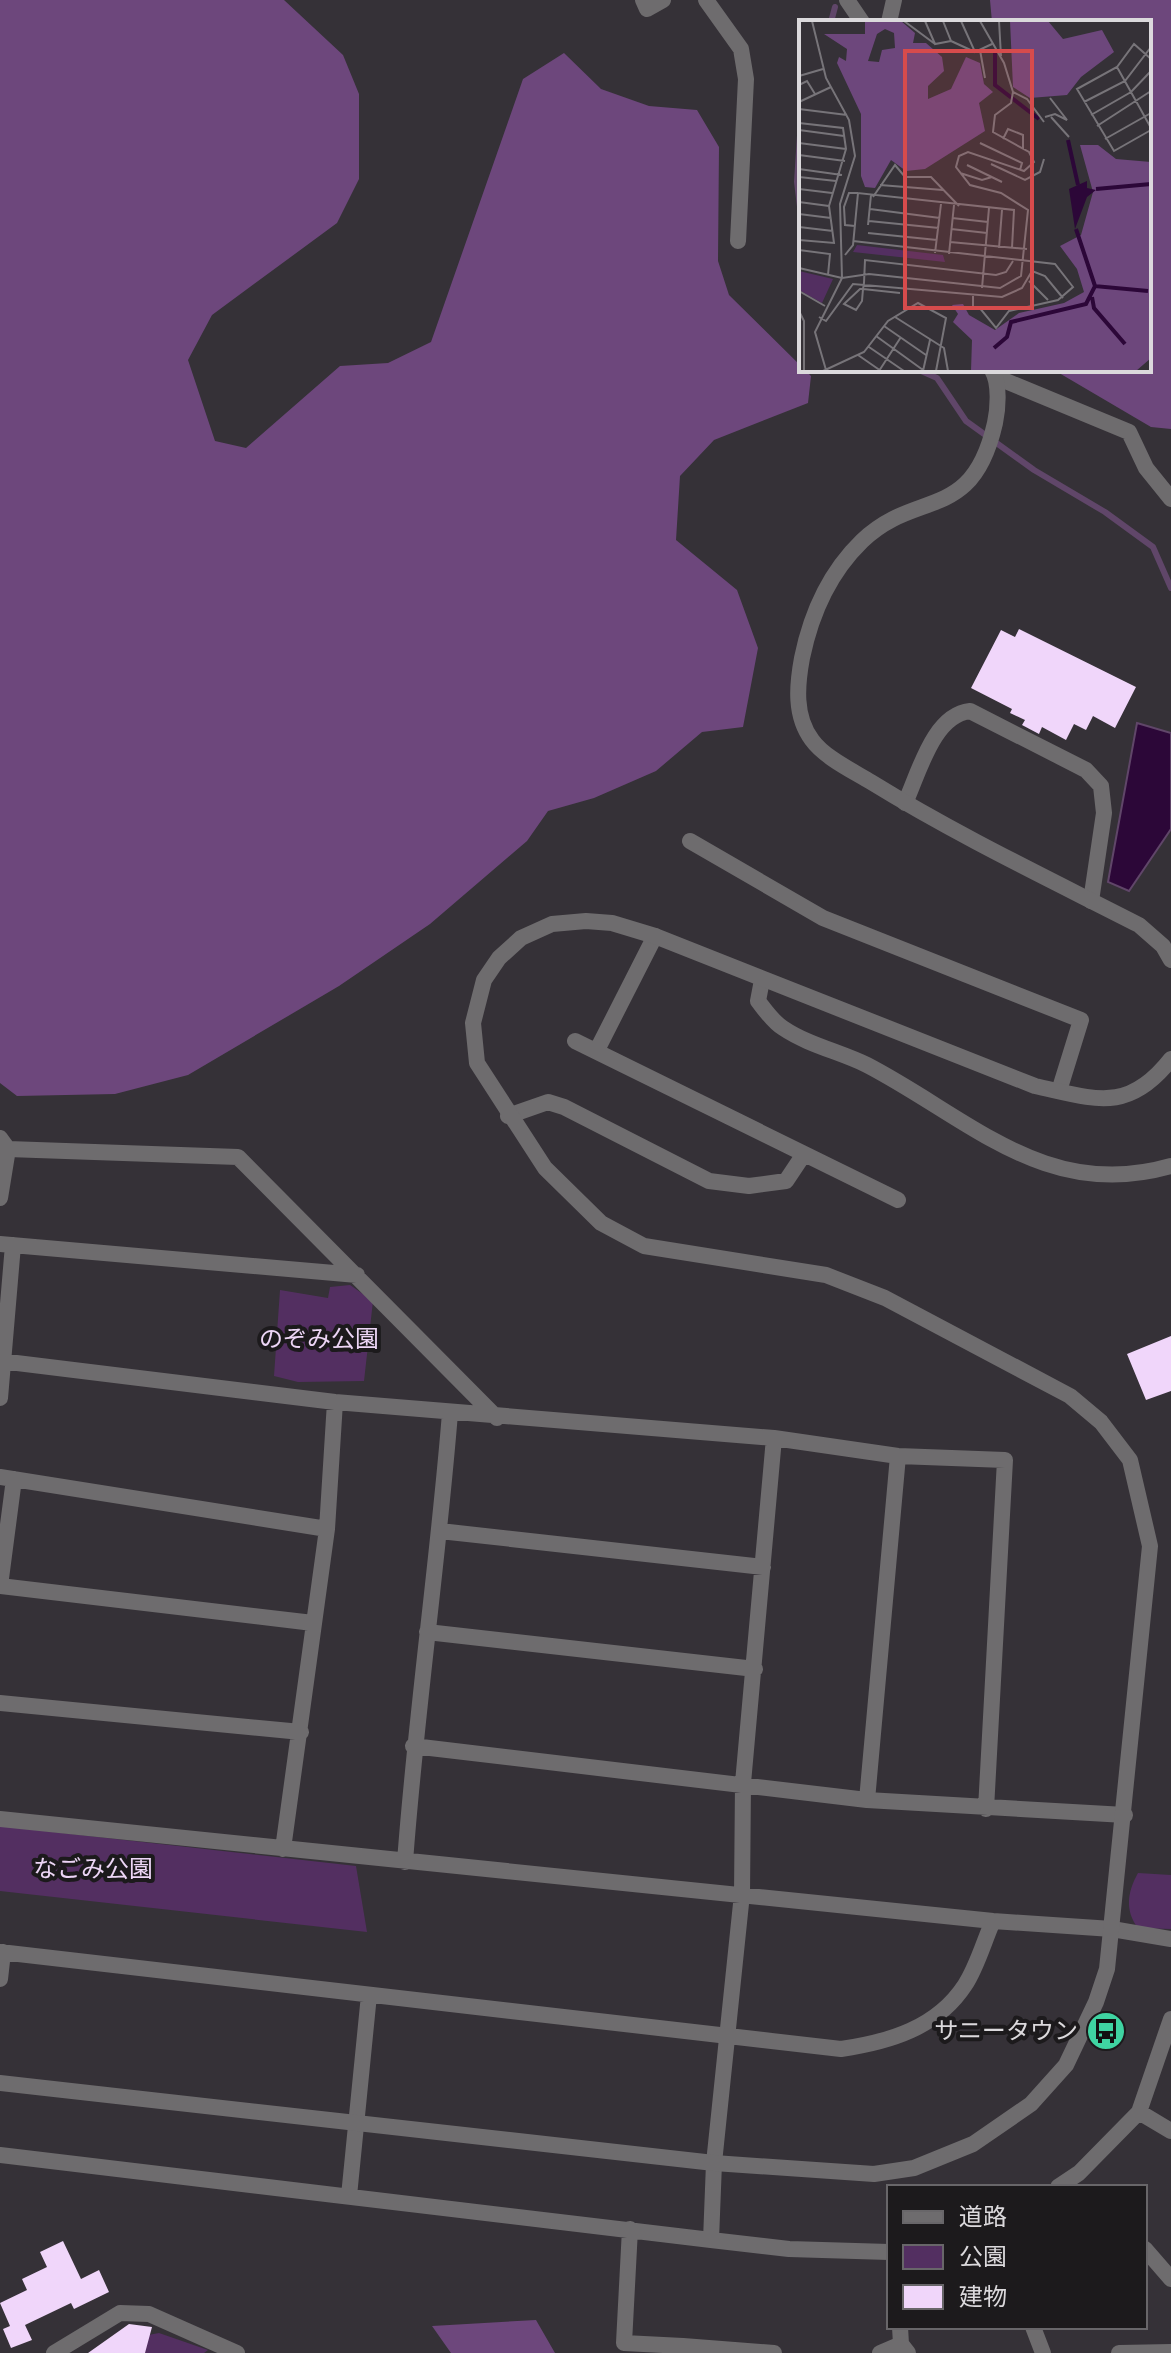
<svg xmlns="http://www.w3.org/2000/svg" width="1171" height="2353" font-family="Lato,'Noto Sans JP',sans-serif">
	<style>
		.green { fill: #532f61 }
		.forest { fill: #6d477c }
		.water { fill: #2c0738; stroke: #604669; stroke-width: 2 }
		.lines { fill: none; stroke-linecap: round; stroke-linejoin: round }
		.stream { stroke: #604669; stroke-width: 6 }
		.building { fill: #f0d6fa }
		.minor { stroke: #6e6c6e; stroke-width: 16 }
		.tertiary { stroke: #6e6c6e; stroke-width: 16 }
		.labels { text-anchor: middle; stroke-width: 8; stroke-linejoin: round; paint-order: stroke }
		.park-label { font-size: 24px; fill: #edd6f6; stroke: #1c1a1c }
		.poi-label { font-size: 24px; fill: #dbd9dc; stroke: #1c1a1c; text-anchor: end }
		.inset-river { fill: none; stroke: #2c0738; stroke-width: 4 }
		.inset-road { fill: none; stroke: #777479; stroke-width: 2 }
		.view { fill: #d74b4c; fill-opacity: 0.15; stroke: #d74b4c; stroke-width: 4 }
		.inset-edge { fill: none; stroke: #dbd9dc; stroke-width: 4 }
	</style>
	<rect width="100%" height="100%" fill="#353137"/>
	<!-- green -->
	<path class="green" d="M 350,1285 L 373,1301 L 364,1381 L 298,1382 L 274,1376 L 280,1290 L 328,1298 L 330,1287 Z
		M 0,1826 L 356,1866 L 367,1932 L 0,1891 Z
		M 1138,1873 L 1171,1875 L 1171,1929 L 1138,1928 C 1124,1910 1128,1891 1138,1873 Z
		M 159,2333 L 208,2350 L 204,2353 L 136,2353 L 143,2336 Z"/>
	<!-- forest -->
	<path class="forest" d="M 0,0 L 284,0 L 343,55 L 359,94 L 359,179 L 337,223 L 212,315 L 188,360 L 215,441 L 246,448 L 340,366 L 388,363 L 431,342 L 523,79 L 564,53 L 601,89 L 649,106 L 697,110 L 719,147 L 718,261 L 729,295 L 811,376 L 808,403 L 714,440 L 680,476 L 676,540 L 737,590 L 758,648 L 743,727 L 702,732 L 656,771 L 594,798 L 548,811 L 527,841 L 430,924 L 339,986 L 188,1075 L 115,1094 L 17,1096 L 0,1083 Z
		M 990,0 L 1171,0 L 1171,429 L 1151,427 L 1054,370 L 1149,370 L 1149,22 L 992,22 Z
		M 536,2320 L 555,2353 L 451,2353 L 432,2326 Z"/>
	<!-- water -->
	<path class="water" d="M 1137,723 L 1171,733 L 1171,829 L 1129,891 L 1108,882 Z"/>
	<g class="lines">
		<!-- stream -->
		<path class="stream" d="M 831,22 L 835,7
			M 801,120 L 797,182 L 801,215
			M 919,370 L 937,378 L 966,421 L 1034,470 L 1105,512 L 1153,547 L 1171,588"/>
	</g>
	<!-- building -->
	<path class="building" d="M 1019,629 L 1136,687 L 1115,728 L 1093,716 L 1086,730 L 1074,724 L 1066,740 L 1042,727 L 1039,734 L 1022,725 L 1025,720 L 1010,713 L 1012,709 L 971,688 L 1001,630 L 1015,637 Z
		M 1171,1336 L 1171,1391 L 1146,1400 L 1127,1354 Z
		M 63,2241 L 81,2279 L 99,2270 L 109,2292 L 74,2309 L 71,2303 L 25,2325 L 32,2340 L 11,2348 L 3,2329 L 10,2326 L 0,2303 L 27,2290 L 22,2279 L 47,2267 L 40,2252 Z
		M 129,2324 L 152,2327 L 145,2353 L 88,2353 Z"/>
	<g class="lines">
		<!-- minor -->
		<path class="minor" d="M 643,0 L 647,9 L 663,0
			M 706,0 L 741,49 L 746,79 L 738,241
			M 889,22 L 894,0
			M 996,377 L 1129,432 L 1146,468 L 1171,499
			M 905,803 C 919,773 933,715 970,711 L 1086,770 L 1101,786 L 1104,813 L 1091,901
			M 690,841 L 823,918 L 1081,1020 L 1059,1091
			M 762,980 L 758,1001 C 765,1010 773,1022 783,1028 C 808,1045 841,1052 867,1065 C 969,1118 1046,1202 1171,1166
			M 575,1041 L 898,1200
			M 597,1050 L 655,936
			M 508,1116 L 548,1102 L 564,1107 L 709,1181 L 749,1186 L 786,1181 L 804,1154
			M 0,1138 L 8,1149 L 0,1198
			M 8,1149 L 238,1157 L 497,1418
			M 0,1244 L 357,1275
			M 0,1361 L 335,1402 L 774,1438 L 898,1456 L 1005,1460 L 986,1809
			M 0,1398 L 13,1245
			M 0,1477 L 327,1529
			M 440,1531 L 763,1567
			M 0,1586 L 313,1623
			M 0,1586 L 14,1479
			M 427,1632 L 755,1669
			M 0,1703 L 301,1732
			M 413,1746 L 867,1800 L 1125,1815
			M 867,1800 L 898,1456
			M 0,1819 L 993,1921 L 1112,1929 L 1171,1939
			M 283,1849 L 327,1529 L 335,1402
			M 405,1862 C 416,1712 438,1563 450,1413
			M 0,1952 L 841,2049 C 889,2042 937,2028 965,1985 C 977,1967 984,1941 993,1921
			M 0,1979 L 3,1952
			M 1139,2112 L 1171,2131
			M 0,2155 L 711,2240 L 789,2249 L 889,2252
			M 1058,2187 L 1079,2173 L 1139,2112 L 1171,2019
			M 349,2196 L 369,1995
			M 630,2229 L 624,2343 L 683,2346 L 681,2353
			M 711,2240 L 714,2163 L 742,1894 L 743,1783 L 774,1438
			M 1145,2249 L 1171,2279
			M 900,2327 L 901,2344 L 908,2353
			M 1033,2327 L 1043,2353
			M 683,2346 L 774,2353
			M 54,2353 L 120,2313 L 149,2314 L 237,2353
			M 880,2353 L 901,2344
			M 1119,2353 L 1171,2352"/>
		<!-- tertiary -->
		<path class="tertiary" d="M 847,0 L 862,22
			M 992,370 C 1000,383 998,409 995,423 C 972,524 917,488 862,541 C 829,573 811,614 802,658 C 797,685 794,716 812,740 C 824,757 853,771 871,782 C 957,835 1049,879 1139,925 L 1163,946 L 1171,960
			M 0,2083 L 714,2163 L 874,2174 L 914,2168 L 973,2144 L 1031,2104 L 1066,2065 L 1096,2002 L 1107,1969 L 1150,1546 L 1130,1460 L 1101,1422 L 1070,1396 L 885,1298 L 826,1275 L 644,1246 L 601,1223 L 545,1168 L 477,1063 L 473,1023 L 484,980 L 499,958 L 521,938 L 552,924 L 586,921 L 612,923 L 655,936 L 1035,1086 C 1095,1099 1128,1114 1171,1059"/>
	</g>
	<!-- icons -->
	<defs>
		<g id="bus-disc" transform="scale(2)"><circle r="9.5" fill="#3fd4a2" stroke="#1c1a1c"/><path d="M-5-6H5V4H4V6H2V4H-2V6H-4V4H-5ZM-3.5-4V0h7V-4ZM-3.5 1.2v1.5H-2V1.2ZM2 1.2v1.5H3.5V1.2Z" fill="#111"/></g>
	</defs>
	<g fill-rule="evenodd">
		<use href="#bus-disc" x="1106" y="2031"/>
	</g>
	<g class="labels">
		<!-- park labels -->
		<g class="park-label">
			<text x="319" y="1347">のぞみ公園</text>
			<text x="93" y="1877">なごみ公園</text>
		</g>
		<!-- poi labels -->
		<g class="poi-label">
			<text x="1078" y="2039">サニータウン</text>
		</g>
	</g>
	<!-- overview -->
	<g transform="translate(799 20)">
		<rect width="352" height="352" fill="#353137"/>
		<path d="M 58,225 L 144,235 L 146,242 L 54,232 ZM 0,251 L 34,259 L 23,283 L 0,270 Z" fill="#532f61"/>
		<path d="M 66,1 L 102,1 L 116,13 L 114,23 L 127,23 L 143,37 L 145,51 L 129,66 L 129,79 L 152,69 L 167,37 L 181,43 L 185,64 L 194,72 L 180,83 L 186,111 L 126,149 L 107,151 L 92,140 L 76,168 L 66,167 L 62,156 L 62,94 L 38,43 L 40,37 L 47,41 L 48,29 L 25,14 L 66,14 ZM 86,9 L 95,13 L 96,28 L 83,30 L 80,42 L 69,41 L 78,14 ZM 211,1 L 249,1 L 264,19 L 303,10 L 315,32 L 282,57 L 268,75 L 231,78 L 214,67 ZM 281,125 L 299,125 L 317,139 L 352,142 L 352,338 L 337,351 L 172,351 L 173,320 L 154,302 L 159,294 L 153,285 L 164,284 L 170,295 L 196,310 L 220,293 L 265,283 L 285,272 L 278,249 L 261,226 L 282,215 L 294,172 Z" fill="#6d477c" fill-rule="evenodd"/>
		<path d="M 288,161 L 288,168 L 297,170 L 288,177 L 276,209 L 270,169 Z" fill="#2c0738"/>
		<path class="inset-river" d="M 196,33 L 196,65 L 240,99M 269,120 L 279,165M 297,169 L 352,164M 277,209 L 296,266M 293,277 L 295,288 L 326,324M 195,328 L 208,317 L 212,302 L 287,284 L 296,266 L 349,271"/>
		<path class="inset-road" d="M 13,1 L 27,58 L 50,100 L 56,136 L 41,184 L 43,258 L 16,312 L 27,350M 105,1 L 136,24M 126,1 L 136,24 L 152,21 L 144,1M 162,1 L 176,32 L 193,24M 200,1 L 202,36M 152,21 L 176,32M 181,30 L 186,58M 352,39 L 335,24 L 318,47 L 278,69 L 315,131 L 352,110M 318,47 L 352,108M 0,56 L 24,49M 0,65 L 8,61 L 16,74M 214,72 L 228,79 L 245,102M 0,82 L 32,67M 285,82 L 326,61 L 352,27M 0,89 L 48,95M 292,95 L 332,72 L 352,51M 246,97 L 256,94 L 268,100 L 251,78M 252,97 L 270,117M 0,103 L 44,108 L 47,129 L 30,186 L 35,223 L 0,220M 298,106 L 352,71M 0,110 L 45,116M 204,119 L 209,109 L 224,115 L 224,130M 306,119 L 352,93M 0,123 L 47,129M 181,123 L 223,143 L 221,150M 0,135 L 46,141M 192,144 L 226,160 L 241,152 L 245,139M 168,145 L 203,162M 0,149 L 43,155M 161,153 L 183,160 L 193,157M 0,157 L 37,161M 81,165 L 144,170M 0,169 L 33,173M 74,177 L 96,145 L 106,157 L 132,157 L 160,186M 0,182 L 30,186M 71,189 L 141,198M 0,194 L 32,198M 153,198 L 189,202M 70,201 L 140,208M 69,205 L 72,175M 56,206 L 46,205 L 45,187 L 50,173 L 59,173M 0,207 L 34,211M 152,209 L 188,213M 69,213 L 138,220M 54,221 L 256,244 L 274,267 L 259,280 L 210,291 L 197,308 L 180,287 L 174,287 L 174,274M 151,222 L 228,229M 200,228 L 203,190M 0,230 L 31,234 L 29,255M 136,233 L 142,184M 150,234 L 155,185M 46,235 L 54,225 L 59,173 L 215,190 L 213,228M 0,248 L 43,258 L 70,254 L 201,268 L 222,256 L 229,190 L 202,173 L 171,165 L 157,147 L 160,136 L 169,132 L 225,151 L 235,142 L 230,132 L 194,112 L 196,95 L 212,83 L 214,72 L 205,43 L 181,1M 230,261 L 249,280M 183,268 L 190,188M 0,271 L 26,286M 101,273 L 64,269 L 61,269 L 45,284 L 57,290 L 63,281 L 64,269 L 65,263 L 66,240 L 197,255 L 207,252 L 214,241M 0,291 L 5,301 L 5,351M 20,297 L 27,301 L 54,264 L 203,277 L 223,268 L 233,251 L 246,256 L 264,278M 96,297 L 145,328 L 149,351M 85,306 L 127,335M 77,316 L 124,350M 70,327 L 105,351M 59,335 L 82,351M 24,351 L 65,332 L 89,301 L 119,283 L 147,298 L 137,351M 80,351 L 102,317M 124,351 L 131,320M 351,351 L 352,327"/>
		<path class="view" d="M 106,31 L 233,31 L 233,288 L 106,288 Z"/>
		<rect width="352" height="352" class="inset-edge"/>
	</g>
	<!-- legend -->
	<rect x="887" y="2185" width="260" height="144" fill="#1c1a1c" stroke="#686669" stroke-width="2"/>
	<rect x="903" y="2211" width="40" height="12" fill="#6e6c6e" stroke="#686669" stroke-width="2"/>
	<text x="959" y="2225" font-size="24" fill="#dbd9dc">道路</text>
	<rect x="903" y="2245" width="40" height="24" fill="#532f61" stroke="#686669" stroke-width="2"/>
	<text x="959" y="2265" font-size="24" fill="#dbd9dc">公園</text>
	<rect x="903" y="2285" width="40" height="24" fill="#f0d6fa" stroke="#686669" stroke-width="2"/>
	<text x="959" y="2305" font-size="24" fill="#dbd9dc">建物</text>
</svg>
